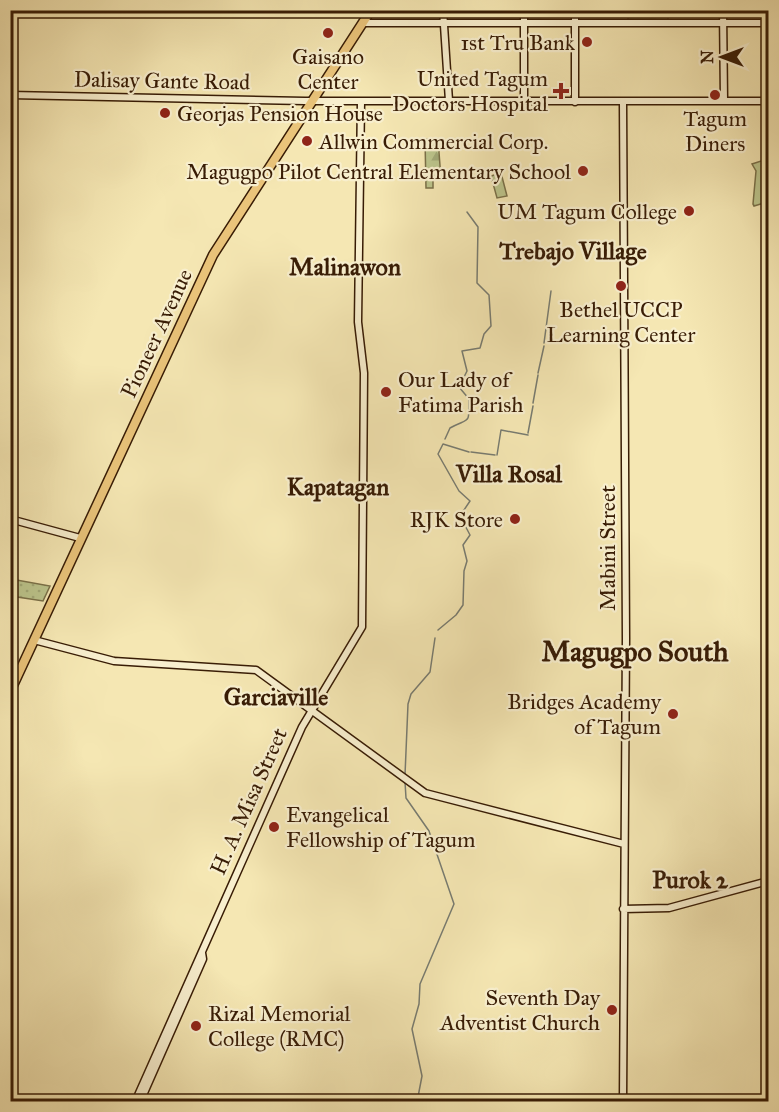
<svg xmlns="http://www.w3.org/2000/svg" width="779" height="1112" font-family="'IM FELL Great Primer',serif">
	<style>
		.grass { fill: url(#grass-dots); stroke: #7a7048; stroke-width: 1.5 }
		.forest { fill: url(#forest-firs); stroke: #7a7048; stroke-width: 1.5 }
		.park { fill: url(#park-crowns); stroke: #7a7048; stroke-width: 1.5 }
		.garden { fill: #bcc58c; stroke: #7a7048; stroke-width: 1.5 }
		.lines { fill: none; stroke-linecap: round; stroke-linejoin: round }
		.stream { stroke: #787c71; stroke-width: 1.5 }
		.secondary-casing { stroke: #381c05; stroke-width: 9 }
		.highway-casing { stroke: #381c05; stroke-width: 11 }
		.secondary { stroke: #f8efce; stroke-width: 6 }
		.highway { stroke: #eac47a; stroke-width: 8 }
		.poi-dot { fill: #8f2418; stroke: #f8efce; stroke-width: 2 }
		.labels { text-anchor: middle; stroke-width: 4.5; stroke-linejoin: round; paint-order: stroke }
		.poi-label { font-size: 22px; fill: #381c05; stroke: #f8efce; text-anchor: end }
		.street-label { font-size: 22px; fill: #381c05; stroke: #f8efce }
		.neighbourhood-label { font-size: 24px; font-weight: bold; fill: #381c05; stroke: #f8efce }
		.district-label { font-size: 28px; font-weight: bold; fill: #381c05; stroke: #f8efce }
	</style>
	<defs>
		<pattern id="grass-dots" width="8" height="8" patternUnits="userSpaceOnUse" patternTransform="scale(1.5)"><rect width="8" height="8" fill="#bcc58c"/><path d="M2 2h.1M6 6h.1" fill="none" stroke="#a2a977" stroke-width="1.8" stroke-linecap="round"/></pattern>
		<pattern id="forest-firs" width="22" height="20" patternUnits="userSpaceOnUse" patternTransform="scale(1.5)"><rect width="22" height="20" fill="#bcc58c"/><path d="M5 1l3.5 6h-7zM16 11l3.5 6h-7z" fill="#a2a977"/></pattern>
		<pattern id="park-crowns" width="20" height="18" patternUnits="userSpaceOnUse" patternTransform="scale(1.5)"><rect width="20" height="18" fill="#bcc58c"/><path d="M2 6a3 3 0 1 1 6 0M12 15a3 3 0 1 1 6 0" fill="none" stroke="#a2a977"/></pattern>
	</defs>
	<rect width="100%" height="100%" fill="#f5e7b3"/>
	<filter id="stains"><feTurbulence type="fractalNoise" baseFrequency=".00333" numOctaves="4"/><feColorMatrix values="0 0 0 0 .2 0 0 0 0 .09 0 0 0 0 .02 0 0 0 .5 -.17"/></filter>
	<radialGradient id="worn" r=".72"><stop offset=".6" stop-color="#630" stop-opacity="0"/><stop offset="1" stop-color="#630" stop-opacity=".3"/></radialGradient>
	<!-- grass -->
	<path class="grass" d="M 11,579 L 50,586 L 43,601 L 11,596 Z"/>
	<!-- forest -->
	<path class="forest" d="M 425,139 L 438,139 L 441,179 L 433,179 L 433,188 L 426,188 Z
		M 761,161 L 768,166 L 768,207 L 764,203 L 754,206 L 753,204 L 756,171 L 752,164 Z"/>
	<!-- park -->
	<path class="park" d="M 628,11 L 668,11 L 668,20 L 628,20 Z"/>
	<!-- garden -->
	<path class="garden" d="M 501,173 L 507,196 L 497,198 L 491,176 Z"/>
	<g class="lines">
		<!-- stream -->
		<path class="stream" d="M 544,343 L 551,291
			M 538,373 L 544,346
			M 533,403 L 538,375
			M 528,433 L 533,406
			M 445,439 L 450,428 C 470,417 469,426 469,399 L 459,387 L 467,371 L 462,351 L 480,348 L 484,334 L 491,326 L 489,295 L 477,283 L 478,227 L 467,212
			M 471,452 L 495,455
			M 497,455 L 501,430 L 528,435
			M 438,630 L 456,615 L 463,605 L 464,571 L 467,561 L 463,545 L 470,535 L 460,516 L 470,501 L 459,491 L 438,454 L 443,444 L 469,452
			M 405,775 L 408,704 L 411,694 L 430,672 L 435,638
			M 405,782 L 406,798 L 429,831 L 454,904 L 420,984 L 419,1004 L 412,1029 L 422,1076 L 417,1102"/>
		<!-- secondary casing -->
		<g class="secondary-casing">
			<path id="secondary" d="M 443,10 L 449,101
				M 575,10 L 575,102
				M 723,10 L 724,101
				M 363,23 L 768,23
				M 10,95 L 305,101 L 768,101
				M 524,102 L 524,10
				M 623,102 L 626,638 L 623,1102
				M 10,519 L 80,538
				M 34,640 L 114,661 L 256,670 L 425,793 L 624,844
				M 623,909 L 669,908 L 768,881
				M 135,1102 L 302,727 L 362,627 L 364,373 L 358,322 L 361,101
				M 140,1102 L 203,959 L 202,953"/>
		</g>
		<!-- highway casing -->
		<g class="highway-casing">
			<path id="highway" d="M 10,692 L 213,255 L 371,10"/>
		</g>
		<!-- secondary -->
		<use href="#secondary" class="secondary"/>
		<!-- highway -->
		<use href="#highway" class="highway"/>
	</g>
	<!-- markers -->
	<g class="poi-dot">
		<circle cx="328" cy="33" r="6"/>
		<circle cx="587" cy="42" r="6"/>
		<path d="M558 82h6v6h6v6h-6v6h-6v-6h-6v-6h6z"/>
		<circle cx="715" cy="95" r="6"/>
		<circle cx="165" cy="113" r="6"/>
		<circle cx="307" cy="141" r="6"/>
		<circle cx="583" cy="171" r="6"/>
		<circle cx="689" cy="211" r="6"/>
		<circle cx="621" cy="286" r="6"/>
		<circle cx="386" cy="392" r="6"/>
		<circle cx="515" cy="519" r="6"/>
		<circle cx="673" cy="714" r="6"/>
		<circle cx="274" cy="827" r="6"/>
		<circle cx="612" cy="1010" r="6"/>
		<circle cx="196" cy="1026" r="6"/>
	</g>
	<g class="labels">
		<!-- poi labels -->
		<g class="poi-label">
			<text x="575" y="50">1st Tru Bank</text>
			<text x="328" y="64" text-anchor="middle">Gaisano<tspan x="328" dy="25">Center</tspan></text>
			<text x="548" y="86">United Tagum<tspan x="548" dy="25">Doctors Hospital</tspan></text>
			<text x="177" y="121" text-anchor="start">Georjas Pension House</text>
			<text x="715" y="126" text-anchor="middle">Tagum<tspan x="715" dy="25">Diners</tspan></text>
			<text x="319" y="149" text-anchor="start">Allwin Commercial Corp.</text>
			<text x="571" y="179">Magugpo Pilot Central Elementary School</text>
			<text x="677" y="219">UM Tagum College</text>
			<text x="621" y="317" text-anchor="middle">Bethel UCCP<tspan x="621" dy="25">Learning Center</tspan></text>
			<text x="398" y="387" text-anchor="start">Our Lady of<tspan x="398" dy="25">Fatima Parish</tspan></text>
			<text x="503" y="527">RJK Store</text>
			<text x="661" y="709">Bridges Academy<tspan x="661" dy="25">of Tagum</tspan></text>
			<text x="286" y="822" text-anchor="start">Evangelical<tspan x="286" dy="25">Fellowship of Tagum</tspan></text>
			<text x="600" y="1005">Seventh Day<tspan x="600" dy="25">Adventist Church</tspan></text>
			<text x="208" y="1021" text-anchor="start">Rizal Memorial<tspan x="208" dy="25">College (RMC)</tspan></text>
		</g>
		<!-- street labels -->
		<g class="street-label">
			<text transform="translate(162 80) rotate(1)" y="8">Dalisay Gante Road</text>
			<text transform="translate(156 333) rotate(-65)" y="8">Pioneer Avenue</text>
			<text transform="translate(607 548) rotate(-90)" y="8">Mabini Street</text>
			<text transform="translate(248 801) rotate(-66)" y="8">H. A. Misa Street</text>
		</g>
		<!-- neighbourhood labels -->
		<g class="neighbourhood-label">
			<text x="573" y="259">Trebajo Village</text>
			<text x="345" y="275">Malinawon</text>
			<text x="509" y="482">Villa Rosal</text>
			<text x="338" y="495">Kapatagan</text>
			<text x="276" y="705">Garciaville</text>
			<text x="690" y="888">Purok 2</text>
		</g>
		<!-- district labels -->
		<g class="district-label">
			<text x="635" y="661">Magugpo South</text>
		</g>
	</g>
	<!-- margin -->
	<rect width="779" height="1112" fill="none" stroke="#f5e7b3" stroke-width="36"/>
	<rect x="12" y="12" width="755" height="1088" fill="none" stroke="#381c05" stroke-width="3"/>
	<rect x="18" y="18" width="743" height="1076" fill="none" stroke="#381c05" stroke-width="1.5"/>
	<!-- north arrow -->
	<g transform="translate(722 57) rotate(270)" stroke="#f8efce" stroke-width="4.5" paint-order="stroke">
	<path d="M0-4.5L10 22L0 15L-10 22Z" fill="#381c05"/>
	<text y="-9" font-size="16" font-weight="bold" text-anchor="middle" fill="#381c05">N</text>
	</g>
	<rect width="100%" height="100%" filter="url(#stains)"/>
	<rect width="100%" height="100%" fill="url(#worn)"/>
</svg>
